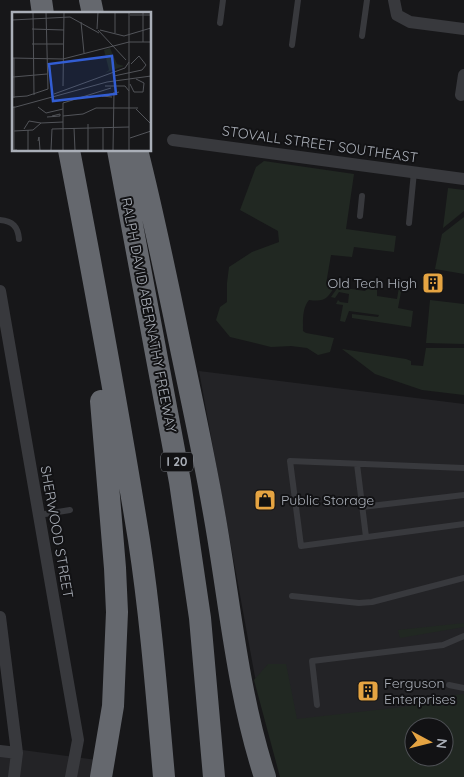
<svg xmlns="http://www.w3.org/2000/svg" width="464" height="777" font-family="Quicksand,sans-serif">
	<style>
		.built { fill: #232326; fill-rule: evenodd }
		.green { fill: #212822; fill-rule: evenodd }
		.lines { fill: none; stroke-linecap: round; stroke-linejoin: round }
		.lane { stroke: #38393d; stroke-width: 6 }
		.street { stroke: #38393d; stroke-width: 12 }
		.highway { stroke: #65686e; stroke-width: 22 }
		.labels { text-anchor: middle; stroke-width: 4; stroke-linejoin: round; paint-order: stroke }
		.shield { fill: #121214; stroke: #7c8087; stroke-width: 1 }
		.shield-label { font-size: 12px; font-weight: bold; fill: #aaafb8 }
		.street-label { font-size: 14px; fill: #aaafb8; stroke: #121214 }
		.poi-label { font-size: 14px; fill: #aaafb8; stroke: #121214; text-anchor: start }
		.inset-road { fill: none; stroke: #525459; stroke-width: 1 }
		.view { fill: #325dd3; fill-opacity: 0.15; stroke: #325dd3; stroke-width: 2.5 }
		.inset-edge { fill: none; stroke: #aaafb8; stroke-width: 2.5 }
	</style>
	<rect width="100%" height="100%" fill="#171719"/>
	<!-- built -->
	<path class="built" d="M 199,371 L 464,404 L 464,777 L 284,777 L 255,677 ZM 414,727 L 444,727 L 444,757 L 414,757 Z
		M 0,747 L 97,760 L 94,777 L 0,777 Z"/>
	<!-- green -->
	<path class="green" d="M 264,161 L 354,174 L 346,229 L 396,236 L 394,252 L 354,247 L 352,257 L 331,255 L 326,284 L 335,286 C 327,299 325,302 309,300 C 302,308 303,321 303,331 L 306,333 L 334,338 L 330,352 L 318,355 L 307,348 L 291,346 L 271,347 L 230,337 L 216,320 L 220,307 L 227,302 L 227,283 L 229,267 L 252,252 L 279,242 L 278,231 L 240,210 L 256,167 Z
		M 448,188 L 464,190 L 464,211 L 443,228 Z
		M 464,217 L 464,274 L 435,269 L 442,234 Z
		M 338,287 L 365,291 L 367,289 L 377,290 L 377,296 L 397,299 L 399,287 L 402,287 L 398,308 L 413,311 L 411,327 L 352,318 L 352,314 L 378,317 L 379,315 L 349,311 L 345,322 L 340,321 L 343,305 L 336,304 L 338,300 L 340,302 L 348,303 L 349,294 L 339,292 L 335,298 L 331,297 Z
		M 430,300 L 464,304 L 464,344 L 426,343 Z
		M 426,348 L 464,348 L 464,395 L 422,390 L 375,374 L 342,349 L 406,359 L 411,361 L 411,365 L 423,366 Z
		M 464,623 L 464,627 L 400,638 L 398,630 Z
		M 268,664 L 286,664 L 297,719 L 411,706 L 412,700 L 464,694 L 464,777 L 280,777 L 254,680 ZM 414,727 L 444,727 L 444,757 L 414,757 Z"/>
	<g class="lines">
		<!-- lane -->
		<path class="lane" d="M 220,23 L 223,0
			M 362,36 L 367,0
			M 292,45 L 298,0
			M 360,216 L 362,196
			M 0,220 C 13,221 18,227 19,239
			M 409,223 L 414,172
			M 357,464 L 366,537
			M 464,468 L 290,461 L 301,546 L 464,524
			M 362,507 L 464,495
			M 39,515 L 70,510
			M 292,596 L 359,603 L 372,602 L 464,578
			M 449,685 L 464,688
			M 317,705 L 312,661 L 443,645 L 464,636"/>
		<!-- street -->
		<path class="street" d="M 394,0 L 397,15 L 410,22 L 464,29
			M 461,95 L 464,75
			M 173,140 L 464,179
			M 0,291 L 78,740 L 71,777
			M 0,617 L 17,753 L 14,777
			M 0,751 L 17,753"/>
		<!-- highway -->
		<path class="highway" d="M 41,0 L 43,14
			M 90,0 L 93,14
			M 69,150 C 94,280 118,410 139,540 C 151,619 157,698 164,777
			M 118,150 L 180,482 L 200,618 L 214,777
			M 137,150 C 153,213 166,276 179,339 C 191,397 204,455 214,513 C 230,602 237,691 265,777
			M 101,401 L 115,568 L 117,612 L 113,706 L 101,777"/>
	</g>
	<!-- icons -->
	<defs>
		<g id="building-square" transform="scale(1.125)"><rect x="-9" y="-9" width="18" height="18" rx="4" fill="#e5a442" stroke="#121214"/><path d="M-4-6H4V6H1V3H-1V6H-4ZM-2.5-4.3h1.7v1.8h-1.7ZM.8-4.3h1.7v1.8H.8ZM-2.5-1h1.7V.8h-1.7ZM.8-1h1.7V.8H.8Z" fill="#111"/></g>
		<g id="shop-square" transform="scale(1.125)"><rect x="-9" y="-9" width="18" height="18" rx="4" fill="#e5a442" stroke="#121214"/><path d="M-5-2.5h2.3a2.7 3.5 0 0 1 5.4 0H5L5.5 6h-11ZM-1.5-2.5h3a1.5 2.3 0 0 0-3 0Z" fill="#111"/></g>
	</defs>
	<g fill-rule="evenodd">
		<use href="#building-square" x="433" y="283"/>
		<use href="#shop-square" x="265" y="500"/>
		<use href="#building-square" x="368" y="691"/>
	</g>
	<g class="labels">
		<!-- shield labels -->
		<rect class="shield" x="161" y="452.5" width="32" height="19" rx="4"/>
		<g class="shield-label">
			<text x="177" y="466">I 20</text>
		</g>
		<!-- street labels -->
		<g class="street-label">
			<text transform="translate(320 144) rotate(8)" y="5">STOVALL STREET SOUTHEAST</text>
			<text transform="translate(149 315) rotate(79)" y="5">RALPH DAVID ABERNATHY FREEWAY</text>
			<text transform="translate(57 532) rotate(80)" y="5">SHERWOOD STREET</text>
		</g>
		<!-- poi labels -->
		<g class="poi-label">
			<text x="417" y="288" text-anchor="end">Old Tech High</text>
			<text x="281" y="505">Public Storage</text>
			<text x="384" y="688">Ferguson<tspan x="384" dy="16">Enterprises</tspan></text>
		</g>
	</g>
	<!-- overview -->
	<g transform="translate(12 12)">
		<rect width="139" height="139" fill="#171719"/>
		<path d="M 98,36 L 105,52 L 112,54 L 93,61 L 97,58 L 92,38 Z" fill="#212822"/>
		<path class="inset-road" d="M 21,0 L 22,83M 103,0 L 103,21M 131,0 L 131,30M 118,3 L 139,3M 0,8 L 58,5 L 87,21M 69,10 L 72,41M 20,17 L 52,18M 85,17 L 86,0M 86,18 L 114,48M 88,18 L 112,24 L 139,16M 20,32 L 51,32M 0,46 L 51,47 L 117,30 L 139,30M 102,64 L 130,58 L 134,53 L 127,44 L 119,52M 1,65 L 35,62M 118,72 L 122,80 L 131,80 L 132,71 L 124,67M 51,74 L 52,0M 93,74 L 113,74 L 117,79M 42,82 L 113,56 L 117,50M 1,85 L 15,84 L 36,77 L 34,0M 100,85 L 90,84 L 107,80M 2,86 L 2,46M 2,94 L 2,138 L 5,138M 26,95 L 34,101 L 51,97M 0,96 L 95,70 L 139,64M 124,97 L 139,112M 51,104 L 71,102 L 84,96 L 126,96M 35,105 L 48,104 L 48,102 L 40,104M 62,116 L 63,138M 12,117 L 17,109 L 29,111M 2,119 L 21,118 L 29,111 L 51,110M 118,126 L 139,119M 26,129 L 27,125 L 28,138M 16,138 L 16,118M 39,138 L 40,117 L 117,115M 51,138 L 51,91 L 99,76M 76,138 L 76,112M 91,138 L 91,116M 101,138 L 102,80M 117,138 L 117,0"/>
		<path class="view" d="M 100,44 L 104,82 L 41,89 L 37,52 Z"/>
		<rect width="139" height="139" class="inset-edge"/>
	</g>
	<!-- north arrow -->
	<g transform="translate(429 742) rotate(97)"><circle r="24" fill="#121214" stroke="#4f5156"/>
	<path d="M0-4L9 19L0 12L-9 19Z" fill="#e5a442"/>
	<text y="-8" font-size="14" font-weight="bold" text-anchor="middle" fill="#aaafb8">N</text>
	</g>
</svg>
